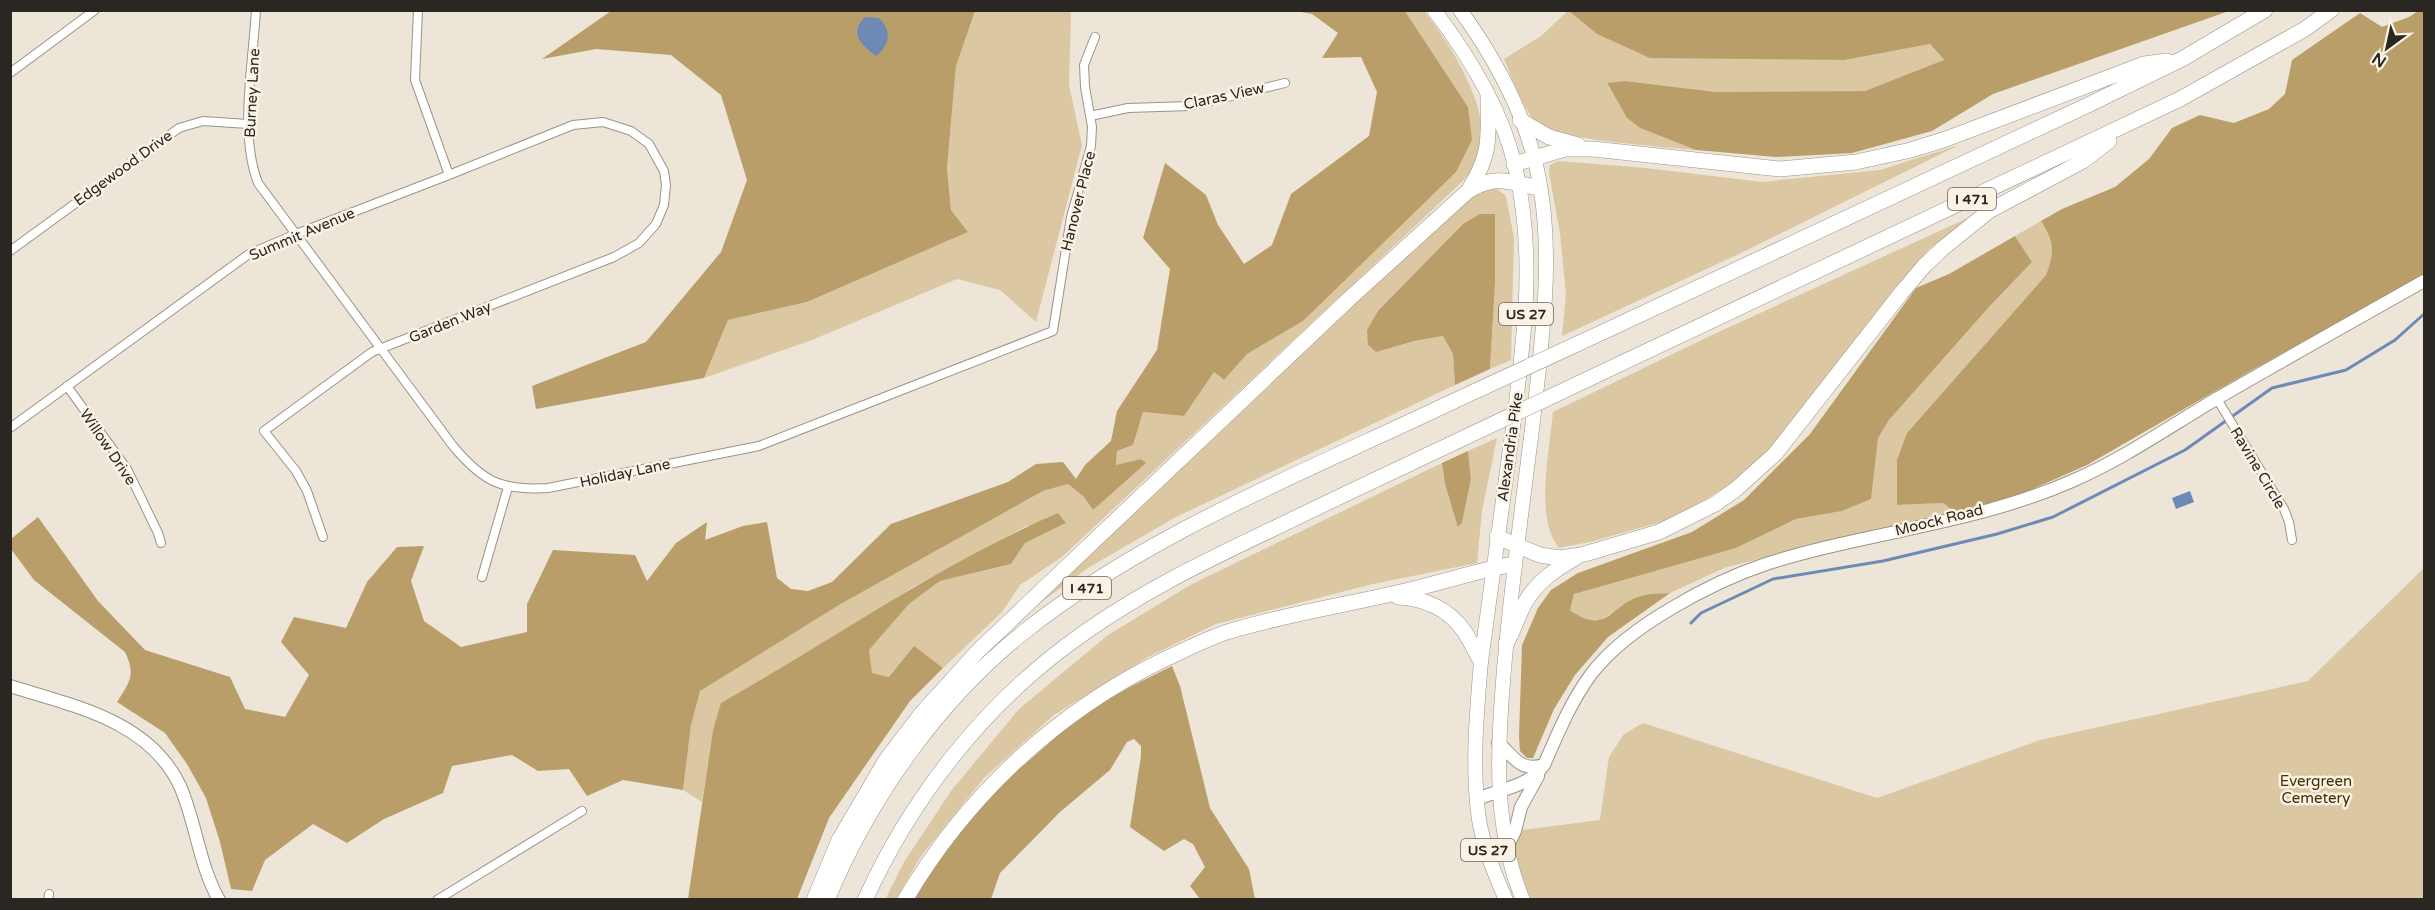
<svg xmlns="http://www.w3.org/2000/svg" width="2435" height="910" font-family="'Varela Round',sans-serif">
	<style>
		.green { fill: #dbc8a3 }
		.forest { fill: #b99e69 }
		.water { fill: #6d8ab7 }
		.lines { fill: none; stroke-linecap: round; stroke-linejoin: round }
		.stream { stroke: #6d8ab7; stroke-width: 3 }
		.street-casing { stroke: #9a9488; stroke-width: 10 }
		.secondary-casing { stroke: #9a9488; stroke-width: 14 }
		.primary-casing { stroke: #9a9488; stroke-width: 15 }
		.highway-casing { stroke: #9a9488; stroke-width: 16 }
		.street { stroke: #fff; stroke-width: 8 }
		.secondary { stroke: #fff; stroke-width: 12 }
		.primary { stroke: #fff; stroke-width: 14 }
		.highway { stroke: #fff; stroke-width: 15 }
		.highway-bridge-casing { stroke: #9a9488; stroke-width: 16; stroke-linecap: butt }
		.highway-bridge { stroke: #fff; stroke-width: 15 }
		.labels { text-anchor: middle; stroke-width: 5; stroke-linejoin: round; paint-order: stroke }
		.shield { fill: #f9f2e5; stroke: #68645c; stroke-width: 1.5 }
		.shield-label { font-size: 14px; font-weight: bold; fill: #2a2722 }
		.street-label { font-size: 15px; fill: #2a2722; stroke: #f9f2e5 }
		.park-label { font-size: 15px; fill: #422f02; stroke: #f9f2e5 }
	</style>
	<rect width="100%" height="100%" fill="#ece5d8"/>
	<!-- green -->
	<path class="green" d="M 1569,10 L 1597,34 L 1783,58 L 1845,60 L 1930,44 L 1944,61 L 1865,91 L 1716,92 L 1625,81 L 1607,84 L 1627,118 L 1640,128 L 1696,150 C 1666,147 1557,140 1538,124 C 1524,112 1512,77 1504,59 L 1541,36 Z
		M 975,11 L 1070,11 L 1071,15 L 1069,85 L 1082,145 L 1036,322 L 1000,290 L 957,279 L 812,340 L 704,378 L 728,320 L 807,302 L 968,232 L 951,210 L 947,168 L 956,66 Z
		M 1405,11 L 1424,11 C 1451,44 1499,120 1477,164 C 1474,170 1467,176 1462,182 L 1062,557 L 1020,585 L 1002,612 L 943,668 L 914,647 L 889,677 L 872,673 L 868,651 L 909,604 L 940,581 L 1011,564 L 1025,543 L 1066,523 L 1026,526 L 913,587 L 797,660 L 722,703 L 713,730 L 702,802 L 683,790 L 691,725 L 699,691 L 839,605 L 1043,491 L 1068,484 L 1084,497 L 1093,510 L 1141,459 L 1116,466 L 1117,451 L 1133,445 L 1143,412 L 1184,416 L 1214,372 L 1224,380 L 1247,354 L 1303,321 L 1332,291 L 1468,107 Z
		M 1959,145 L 1741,253 L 1562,336 L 1566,295 L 1560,233 L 1549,173 L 1550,165 L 1558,161 L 1646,168 L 1762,182 L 1880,170 Z
		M 1496,188 L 1506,196 L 1514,238 L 1511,360 L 1490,369 L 1495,283 L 1495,214 L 1480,214 L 1414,341 L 1443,336 L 1453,354 L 1455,385 L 1174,518 L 1088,568 L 1018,619 L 1448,217 L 1481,191 Z
		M 1970,217 L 1927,251 L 1773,447 L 1733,483 L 1672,519 L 1590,542 L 1559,548 C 1534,517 1550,449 1553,412 L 1712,335 Z
		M 2041,221 C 2054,242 2055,251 2046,275 L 1907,433 L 1897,505 L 1943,503 L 1955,512 L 1847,536 L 1724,568 L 1670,593 L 1640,596 L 1600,620 L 1585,621 L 1570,610 L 1574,594 L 1592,587 L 1736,548 L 1796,519 L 1842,511 L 1870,499 L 1878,438 L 1889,420 L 1989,307 L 2032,262 L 2015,236 Z
		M 1497,438 L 1482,511 L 1477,563 L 1373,584 L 1216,624 L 1148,657 L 1054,715 L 984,778 L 921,856 L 896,899 L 885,900 L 904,862 L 951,791 L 1019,709 L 1108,635 L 1192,584 L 1442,463 L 1445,484 L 1459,527 L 1462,523 L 1471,479 L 1468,451 Z
		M 2424,568 L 2424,899 L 1523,899 L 1507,848 L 1515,831 L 1600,820 L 1609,757 L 1624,734 L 1643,723 L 1877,798 L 2040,740 L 2308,681 Z"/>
	<!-- forest -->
	<path class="forest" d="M 611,11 L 975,11 L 956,66 L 947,168 L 951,210 L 968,232 L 807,302 L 728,320 L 704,378 L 536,409 L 532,386 L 646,342 L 721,252 L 747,180 L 721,95 L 671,55 L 596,49 L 542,59 Z
		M 1296,11 L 1405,11 L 1468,107 L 1472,140 L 1456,172 L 1303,321 L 1247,354 L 1224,380 L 1214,372 L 1184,416 L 1143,412 L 1133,445 L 1117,451 L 1116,465 L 1141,459 L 1146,463 L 1093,510 L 1084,497 L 1068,484 L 1043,491 L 839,605 L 700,691 L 691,725 L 683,790 L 623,780 L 587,796 L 569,769 L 538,771 L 512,755 L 452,766 L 443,793 L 384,819 L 347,843 L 313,824 L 265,860 L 252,891 L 231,889 L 220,842 L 206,798 L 187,764 L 165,733 L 117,702 C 130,682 136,675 125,652 L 34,580 L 11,549 L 11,539 L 38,517 L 98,601 L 145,650 L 230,677 L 245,709 L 285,717 L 309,675 L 281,642 L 294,617 L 346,628 L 367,582 L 397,547 L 424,546 L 411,581 L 424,621 L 461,647 L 527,632 L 527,604 L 553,550 L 635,555 L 647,581 L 676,543 L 707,522 L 705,540 L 743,526 L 767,522 L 777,578 L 791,589 L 808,591 L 832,582 L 891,524 L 1008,482 L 1036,464 L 1063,462 L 1076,479 L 1085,465 L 1111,441 L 1117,411 L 1157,350 L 1170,269 L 1143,238 L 1165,163 L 1206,195 L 1218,225 L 1244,264 L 1272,245 L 1291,194 L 1369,136 L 1377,92 L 1361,57 L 1322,58 L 1338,33 L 1312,14 Z
		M 1569,11 L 2229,11 L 1993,94 L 1932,131 L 1852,153 L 1776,157 L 1696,150 L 1640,128 L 1627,118 L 1607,83 L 1625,81 L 1716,92 L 1865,91 L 1944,60 L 1930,44 L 1845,60 L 1650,58 L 1597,34 Z
		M 2418,11 L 2424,11 L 2424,275 L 2250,371 L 2087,465 L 2017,496 L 1955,512 L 1943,503 L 1897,505 L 1897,460 L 1907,433 L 2046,275 C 2055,251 2054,242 2041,221 L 2062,209 L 2115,187 L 2149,159 L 2172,128 L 2200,115 L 2234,123 L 2269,109 L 2285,94 L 2292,60 L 2360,13 L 2382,27 L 2409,17 Z
		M 1480,214 L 1495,214 L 1495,283 L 1490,369 L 1455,385 L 1453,354 L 1443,336 L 1414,341 L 1376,352 L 1368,345 L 1367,330 L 1378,311 L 1463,224 Z
		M 2015,236 L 2032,262 L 1989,307 L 1889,420 L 1878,438 L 1871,499 L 1842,511 L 1796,519 L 1736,548 L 1574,594 L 1570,610 C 1607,637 1611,604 1641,596 C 1650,593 1661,594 1670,593 L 1608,637 L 1575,675 L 1554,709 L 1533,758 L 1527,758 L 1520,751 L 1519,736 L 1522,645 L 1538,608 L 1551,590 L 1578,573 L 1692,532 L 1744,500 L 1810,434 L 1916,288 L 1949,274 Z
		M 1468,451 L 1471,479 L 1462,523 L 1458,527 L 1445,484 L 1442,463 Z
		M 1058,513 L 1066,523 L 1025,543 L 1011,564 L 940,581 L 909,604 L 869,650 L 872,673 L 889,677 L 914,646 L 943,668 L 910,701 L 829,818 L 797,899 L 688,899 L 713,730 L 721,703 C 833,640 939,564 1058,513 Z
		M 1172,666 L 1180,686 L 1210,808 L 1249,869 L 1255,899 L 1200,899 L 1190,886 L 1205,867 L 1193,844 L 1184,839 L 1164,851 L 1130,827 L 1141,756 L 1141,746 L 1134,739 L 1127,742 L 1110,770 L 1060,812 L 1000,873 L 991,899 L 913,900 L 947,848 L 1000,786 L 1064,730 L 1112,696 Z"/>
	<!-- water -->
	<path class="water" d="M 865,17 L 879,18 C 892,31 890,45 876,56 C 862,45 848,34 865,17 Z
		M 2190,491 L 2194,502 L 2176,509 L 2172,498 Z"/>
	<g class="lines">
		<!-- stream -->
		<path class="stream" d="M 1691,623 L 1701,613 L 1773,579 L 1883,561 L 1997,534 L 2053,517 L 2185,450 L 2272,388 L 2346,370 L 2395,340 L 2424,314"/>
		<!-- street casing -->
		<g class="street-casing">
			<path id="street" d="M 256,10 C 253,63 239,134 258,183 L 453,446 C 483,482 502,491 548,488 L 759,446 L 1053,331 L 1071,217 L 1091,146 L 1092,127 L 1085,87 L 1084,65 L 1095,37
				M 418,10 L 415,80 L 449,175
				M 10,73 L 95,10
				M 1090,116 L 1128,108 L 1190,106 L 1285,83
				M 10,251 L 179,128 L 203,121 L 248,124
				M 67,386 L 127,469 L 158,533 L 161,543
				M 2217,399 L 2284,509 L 2289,522 L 2292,540
				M 10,428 L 249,254 L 296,234 L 449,175 L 573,125 L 603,122 L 631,131 L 649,144 L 664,171 L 666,185 L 664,205 L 656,224 L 639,243 L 614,257 L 372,352 L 264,431 L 296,471 L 307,491 L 323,537
				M 482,577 L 508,487
				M 48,900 L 49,894
				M 437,900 L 582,811"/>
		</g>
		<!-- secondary casing -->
		<g class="secondary-casing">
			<path id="secondary" d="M 10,686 C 73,706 149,720 180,786 C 196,822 199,865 219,900
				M 1498,743 C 1515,757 1519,772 1544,765
				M 1477,799 C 1501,789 1528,787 1544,765 C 1558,733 1571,701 1592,673 C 1613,646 1643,625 1672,608 C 1702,590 1733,575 1766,564 C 1866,532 1975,524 2072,481 C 2123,459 2169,427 2216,399 C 2285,359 2355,320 2424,281
				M 1507,848 L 1515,831 L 1521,807 L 1538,776"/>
		</g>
		<!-- primary casing -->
		<g class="primary-casing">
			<path id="primary" d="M 1434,10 C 1469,56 1502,110 1515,166 C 1536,256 1524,338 1513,427 C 1503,505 1491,583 1481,661 C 1477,710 1472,762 1478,812 C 1481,841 1494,873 1506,900
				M 1460,10 C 1492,54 1520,105 1534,157 C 1555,237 1544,324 1535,404 C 1524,497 1510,589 1503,682 C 1497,756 1494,830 1523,900"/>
		</g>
		<!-- highway casing -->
		<g class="highway-casing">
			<path id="highway" d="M 1520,120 L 1549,137 L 1578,145
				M 1514,164 L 1565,149 L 1593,149 L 1780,169 L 1856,162 L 1911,150 L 1946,139 L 2144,64 L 2167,61
				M 1470,188 C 1492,152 1488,137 1488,97
				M 1603,332 L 2088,105 L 2182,59 L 2265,10
				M 1605,371 L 2180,99 L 2305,29 L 2331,10
				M 1497,537 L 1540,555 L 1560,558 L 1581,555 L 1659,532 L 1715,504 L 1735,490 L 1775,454 L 1902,292 L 1924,266 L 1942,249 L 1989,211 L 2083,161 L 2109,141
				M 1398,597 C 1424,598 1449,609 1464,631 C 1471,641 1474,651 1481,661
				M 1506,644 C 1514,630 1518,615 1526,601 C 1538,581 1556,569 1575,558
				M 814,900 L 839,840 L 886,760 L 921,714 L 978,651 L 1349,299 L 1468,191 C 1497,174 1508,182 1539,188
				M 827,900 C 869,799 938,700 1024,632 C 1149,532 1310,470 1454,401
				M 865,900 C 910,801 979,711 1066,646 C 1132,596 1205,561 1279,526 C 1336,498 1394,471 1451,444
				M 905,900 C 966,796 1056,712 1165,659 C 1185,650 1206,639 1227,632 C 1285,614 1346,605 1405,591 C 1442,583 1477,570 1515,564"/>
		</g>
		<!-- street -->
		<use href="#street" class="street"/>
		<!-- secondary -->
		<use href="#secondary" class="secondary"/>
		<!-- primary -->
		<use href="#primary" class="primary"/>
		<!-- highway -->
		<use href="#highway" class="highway"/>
		<!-- highway-bridge casing -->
		<g class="highway-bridge-casing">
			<path id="highway-bridge" d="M 1454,401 L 1603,332
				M 1451,444 L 1605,371"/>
		</g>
		<!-- highway-bridge -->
		<use href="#highway-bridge" class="highway-bridge"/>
	</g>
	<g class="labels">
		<!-- shield labels -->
		<g class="shield">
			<rect x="1948" y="188" width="48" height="22" rx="4.5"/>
			<rect x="1499" y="303" width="54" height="22" rx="4.5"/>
			<rect x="1063" y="577" width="48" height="22" rx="4.5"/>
			<rect x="1461" y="839" width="54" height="22" rx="4.5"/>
		</g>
		<g class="shield-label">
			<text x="1972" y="204">I 471</text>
			<text x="1526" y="319">US 27</text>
			<text x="1087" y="593">I 471</text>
			<text x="1488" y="855">US 27</text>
		</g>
		<!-- street labels -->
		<g class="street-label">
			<text transform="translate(252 93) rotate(-87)" y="5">Burney Lane</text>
			<text transform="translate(1224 96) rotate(-12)" y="5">Claras View</text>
			<text transform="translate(123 168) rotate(-36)" y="5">Edgewood Drive</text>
			<text transform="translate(1078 201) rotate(-76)" y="5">Hanover Place</text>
			<text transform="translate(302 234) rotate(-23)" y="5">Summit Avenue</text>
			<text transform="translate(450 322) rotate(-22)" y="5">Garden Way</text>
			<text transform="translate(108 447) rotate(56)" y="5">Willow Drive</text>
			<text transform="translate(1510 447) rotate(-82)" y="5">Alexandria Pike</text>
			<text transform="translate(2258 468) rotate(59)" y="5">Ravine Circle</text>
			<text transform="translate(625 473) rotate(-12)" y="5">Holiday Lane</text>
			<text transform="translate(1939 520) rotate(-14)" y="5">Moock Road</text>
		</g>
		<!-- park labels -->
		<g class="park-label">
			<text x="2316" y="786">Evergreen<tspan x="2316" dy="17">Cemetery</tspan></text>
		</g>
	</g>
	<!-- border -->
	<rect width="2435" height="910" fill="none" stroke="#2a2722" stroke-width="24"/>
	<!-- north arrow -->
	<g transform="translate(2387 48) rotate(213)" stroke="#f9f2e5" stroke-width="4.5" paint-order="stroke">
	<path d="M0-4.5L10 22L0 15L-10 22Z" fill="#2a2722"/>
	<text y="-9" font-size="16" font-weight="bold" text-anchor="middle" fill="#2a2722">N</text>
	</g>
</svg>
